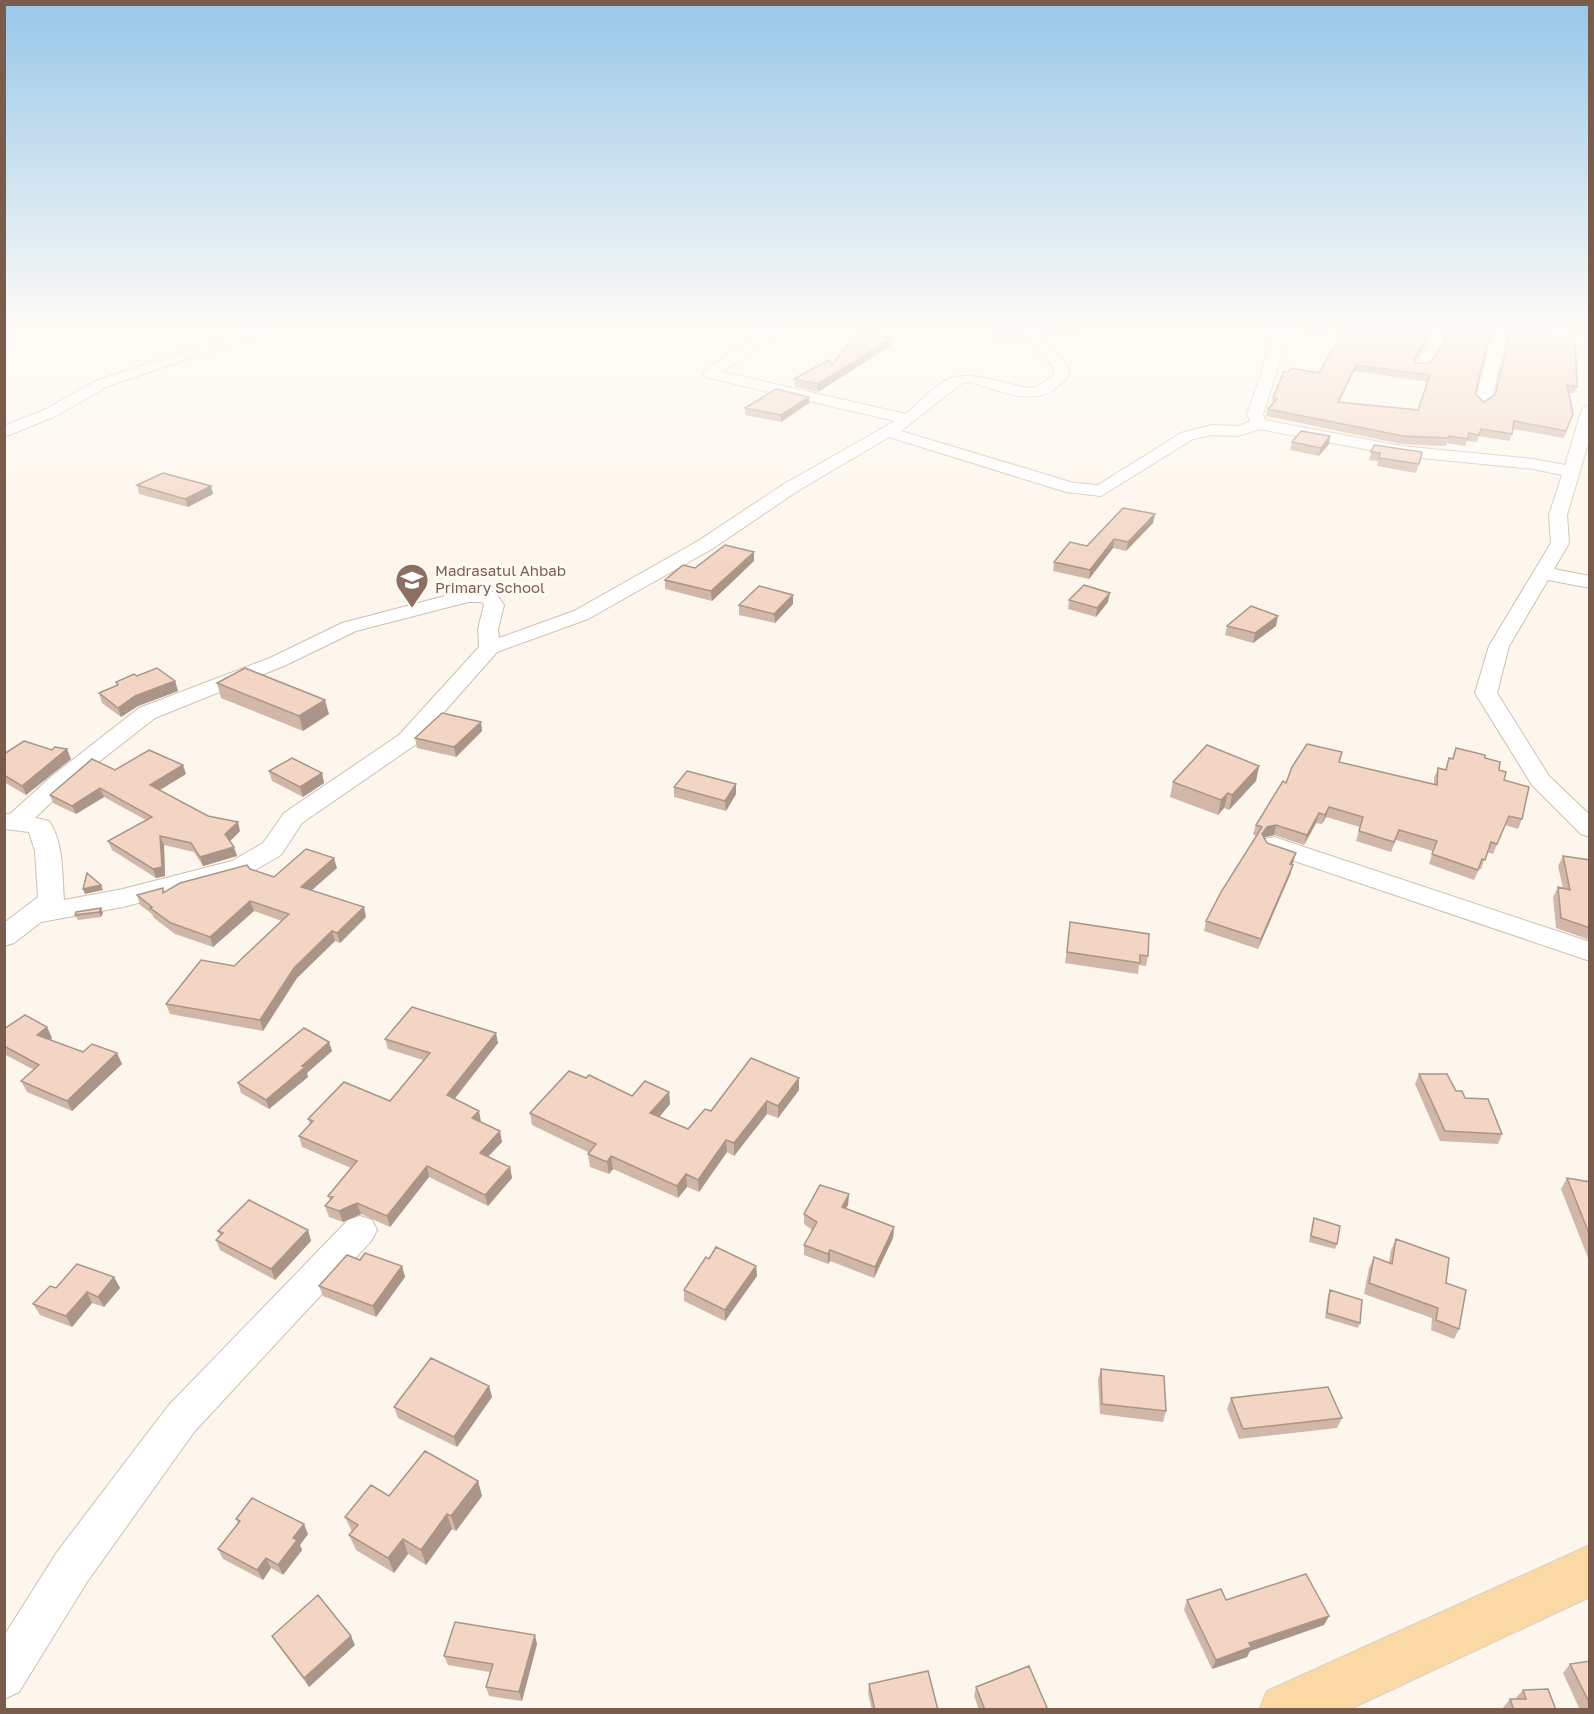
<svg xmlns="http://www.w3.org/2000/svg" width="1594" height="1714" font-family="'Golos Text',sans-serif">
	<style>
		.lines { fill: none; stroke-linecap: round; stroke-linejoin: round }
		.minor-casing { stroke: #d1beb0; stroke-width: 2 }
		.major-casing { stroke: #dad1cd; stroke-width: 2 }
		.minor { fill: #fff; fill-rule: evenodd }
		.major { fill: #fbd9a5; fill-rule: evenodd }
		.wall { fill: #d1b7a8; fill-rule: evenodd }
		.shaded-wall { fill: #aa9588 }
		.building { fill: #f3d5c3; stroke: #aa9588; stroke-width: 1.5; fill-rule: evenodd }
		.labels { text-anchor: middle; stroke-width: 6; stroke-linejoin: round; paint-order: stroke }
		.far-education-label { font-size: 15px; fill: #785e54; stroke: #fffaf3; text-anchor: start }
	</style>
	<rect width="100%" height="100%" fill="#fdf6ec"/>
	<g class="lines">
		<!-- minor casing -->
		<g class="minor-casing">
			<path id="minor" d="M 260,327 L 283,327 L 108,386 L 56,416 L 4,437 L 4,426 L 44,410 L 98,380 Z
				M 768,327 L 785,327 L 722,372 L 906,414 C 944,380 946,368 999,381 C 1011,384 1023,388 1035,388 L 1054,375 L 1054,368 L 1036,349 L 1028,332 L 1030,327 L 1044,327 L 1042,332 L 1047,344 L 1068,367 L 1068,376 C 1041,412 1006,392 970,382 L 962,383 L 901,431 L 1074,483 L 1098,485 L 1181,433 L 1212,425 L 1237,426 L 1250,422 L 1247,414 L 1277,327 L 1291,327 L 1263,414 L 1265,420 L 1401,446 L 1533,459 L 1565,465 L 1582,409 L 1590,404 L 1590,437 L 1567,515 L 1569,543 L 1554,569 L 1590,576 L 1590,588 L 1548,580 L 1509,646 L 1497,693 L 1549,776 L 1590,815 L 1590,837 L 1581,834 L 1532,785 L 1475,693 L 1489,646 L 1551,543 L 1549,515 L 1562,475 L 1533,469 L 1401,456 L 1260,429 L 1238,436 L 1212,435 L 1193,439 L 1101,496 L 1066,492 L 889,437 L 796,492 L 712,549 L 588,619 L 497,652 L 415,745 L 302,823 L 281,855 L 250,873 L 123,907 L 41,922 L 14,943 L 4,946 L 4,923 L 38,897 L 35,851 L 29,832 L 5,829 L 4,814 L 10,814 L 52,776 L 139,708 L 270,658 L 342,623 L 468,590 L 495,592 L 504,605 L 498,629 L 499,638 L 574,611 L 698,541 L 784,484 L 895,421 L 705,377 L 703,374 L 705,371 ZM 468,602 L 482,602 L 484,605 L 478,629 L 479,647 L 399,735 L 284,813 L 263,843 L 232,861 L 123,889 L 64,900 C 62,874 64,843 49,821 L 35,818 L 68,786 L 155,718 L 284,666 L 356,631 Z
				M 1433,327 L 1447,327 L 1441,347 L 1426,369 L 1416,369 L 1414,366 L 1427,347 Z
				M 1478,327 L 1515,327 L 1590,339 L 1590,347 L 1507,334 L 1491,402 L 1483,407 L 1475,402 L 1493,332 Z
				M 1274,837 L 1590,942 L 1590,961 L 1265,851 L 1261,845 L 1265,839 Z
				M 360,1216 L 372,1220 L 377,1230 L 372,1240 L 194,1432 L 87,1582 L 19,1692 L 4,1699 L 4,1636 L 57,1552 L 168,1406 L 348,1220 Z"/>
		</g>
		<!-- major casing -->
		<g class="major-casing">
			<path id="major" d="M 1590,1545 L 1590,1597 L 1348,1710 L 1259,1710 L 1267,1691 Z"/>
		</g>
		<!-- minor -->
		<use href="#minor" class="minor"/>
		<!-- major -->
		<use href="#major" class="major"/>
	</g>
	<!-- wall -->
	<path class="wall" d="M 1028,327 L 1018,340 L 991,336 L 992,330 Z
		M 1046,327 L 1078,327 L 1074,337 L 1045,334 Z
		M 1294,327 L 1327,327 L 1325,337 L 1294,331 Z
		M 1570,327 L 1590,327 L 1590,338 L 1569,333 Z
		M 1511,330 L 1577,387 L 1574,393 L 1569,393 L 1573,414 L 1564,438 L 1513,429 L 1510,441 L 1479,436 L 1477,442 L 1467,441 L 1465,446 L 1447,443 L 1446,446 L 1401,444 L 1266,416 L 1268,409 L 1272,404 L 1273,398 L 1319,373 L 1425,346 L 1415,361 L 1416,363 L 1475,394 L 1484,402 L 1495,396 ZM 1354,371 L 1428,382 L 1418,410 L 1339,402 Z
		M 891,338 L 891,345 L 862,364 L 818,392 L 794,386 L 794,379 L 832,365 Z
		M 809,403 L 781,422 L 745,415 L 745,408 Z
		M 1292,442 L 1329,444 L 1319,456 L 1290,450 Z
		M 1374,445 L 1422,452 L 1416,473 L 1377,466 L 1378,461 L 1369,460 Z
		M 137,485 L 211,486 L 213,494 L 188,507 L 139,494 Z
		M 1155,514 L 1153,523 L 1126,551 L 1113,548 L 1089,579 L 1053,571 L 1054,562 Z
		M 754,552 L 754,561 L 712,601 L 665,589 L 665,580 L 695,568 Z
		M 1069,600 L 1108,602 L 1096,617 L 1068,609 Z
		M 793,604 L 775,623 L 739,615 L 739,605 Z
		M 1227,626 L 1276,626 L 1253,643 L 1225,635 Z
		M 137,676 L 175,681 L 178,691 L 138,706 L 121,717 L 102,703 L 99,693 L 117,685 L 116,682 Z
		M 217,683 L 329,714 L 303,731 L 221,698 Z
		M 481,722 L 482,731 L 456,757 L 417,748 L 415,738 Z
		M 1456,748 L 1485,758 L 1499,770 L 1522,819 L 1518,829 L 1505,825 L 1493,854 L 1487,852 L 1481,869 L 1479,869 L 1474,880 L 1429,864 L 1433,851 L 1396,840 L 1391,852 L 1356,841 L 1360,827 L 1326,817 L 1322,824 L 1316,823 L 1304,845 L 1274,835 L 1264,838 L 1267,843 L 1293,863 L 1292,864 L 1293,865 L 1290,875 L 1258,949 L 1204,931 L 1206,921 L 1256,836 L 1253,834 L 1256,825 L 1286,783 L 1339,762 L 1434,784 L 1434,778 L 1438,768 L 1445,770 L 1449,758 L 1452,759 Z
		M 4,754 L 71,759 L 26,795 L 4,782 Z
		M 1259,766 L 1256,781 L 1229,810 L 1224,808 L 1218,815 L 1170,797 L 1173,782 Z
		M 115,770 L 186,774 L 160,790 L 208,816 L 240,831 L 230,841 L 237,856 L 203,866 L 194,852 L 164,845 L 165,876 L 156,878 L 112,850 L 108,841 L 146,820 L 104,797 L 76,814 L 53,803 L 50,795 Z
		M 269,771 L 322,773 L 324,783 L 303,797 L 272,781 Z
		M 674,787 L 736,794 L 726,811 L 674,797 Z
		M 1563,856 L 1590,860 L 1590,940 L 1556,928 L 1553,897 L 1558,887 L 1563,888 L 1558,866 Z
		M 337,868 L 312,890 L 366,917 L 340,943 L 335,941 L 297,978 L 263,1031 L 170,1014 L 166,1004 L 234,966 L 282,921 L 254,911 L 213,947 L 175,934 L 154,918 L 152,914 L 140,905 L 137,895 L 163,888 L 164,892 L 250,869 L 274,877 Z
		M 101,908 L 103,913 L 101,917 L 78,920 L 75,915 Z
		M 1070,922 L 1148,956 L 1146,966 L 1139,965 L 1138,974 L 1065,963 Z
		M 47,1027 L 52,1038 L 50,1040 L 83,1052 L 117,1053 L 122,1064 L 72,1111 L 27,1092 L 21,1081 L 34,1070 L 4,1054 L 4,1029 Z
		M 385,1039 L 498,1043 L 454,1099 L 481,1122 L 502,1142 L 488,1157 L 510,1167 L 512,1178 L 488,1206 L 429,1177 L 390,1227 L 361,1214 L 343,1222 L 329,1217 L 325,1206 L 330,1201 L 328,1196 L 351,1168 L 302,1147 L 299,1136 L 310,1124 L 308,1119 L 390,1101 L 423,1060 L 388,1049 Z
		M 329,1042 L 332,1051 L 307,1073 L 308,1077 L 269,1109 L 241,1093 L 238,1083 Z
		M 1419,1074 L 1456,1091 L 1465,1098 L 1502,1134 L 1498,1144 L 1440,1141 L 1415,1084 Z
		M 586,1078 L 632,1096 L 669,1092 L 670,1104 L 659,1117 L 688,1129 L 711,1111 L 799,1078 L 799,1090 L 778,1118 L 767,1114 L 734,1156 L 727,1152 L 699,1192 L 687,1187 L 678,1198 L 613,1169 L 609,1174 L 590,1167 L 588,1154 L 590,1153 L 532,1125 L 530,1113 Z
		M 1567,1178 L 1590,1182 L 1590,1263 L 1561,1189 Z
		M 849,1194 L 848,1205 L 846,1209 L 894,1227 L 893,1238 L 874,1278 L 830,1261 L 828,1264 L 804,1255 L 804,1245 L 812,1230 L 804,1224 L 804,1214 Z
		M 1314,1218 L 1337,1244 L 1335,1249 L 1309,1242 L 1312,1224 Z
		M 308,1230 L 311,1241 L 275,1280 L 220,1250 L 216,1240 L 220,1236 L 218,1231 Z
		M 1396,1239 L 1446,1283 L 1459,1329 L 1454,1339 L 1431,1330 L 1432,1318 L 1364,1294 L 1369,1268 L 1374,1257 L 1389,1263 L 1391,1250 Z
		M 709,1259 L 756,1266 L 757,1276 L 725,1321 L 684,1301 L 684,1290 Z
		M 360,1260 L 402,1266 L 405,1277 L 376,1317 L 323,1296 L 319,1286 Z
		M 114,1277 L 120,1288 L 104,1307 L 92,1303 L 72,1327 L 40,1315 L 33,1304 L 56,1288 Z
		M 1330,1290 L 1360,1323 L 1358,1328 L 1325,1318 L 1328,1295 Z
		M 1101,1369 L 1166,1411 L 1163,1422 L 1100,1414 L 1098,1380 Z
		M 489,1386 L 492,1397 L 457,1447 L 398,1418 L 394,1407 Z
		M 1231,1398 L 1342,1418 L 1337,1428 L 1239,1439 L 1227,1409 Z
		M 478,1481 L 482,1496 L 456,1531 L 452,1529 L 426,1565 L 408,1554 L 394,1573 L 356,1550 L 349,1535 L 352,1532 L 345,1517 L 389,1496 Z
		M 236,1519 L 308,1534 L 300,1545 L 302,1550 L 283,1575 L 271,1568 L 263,1580 L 223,1559 L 218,1549 L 238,1523 Z
		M 1187,1600 L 1226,1600 L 1329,1616 L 1324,1625 L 1250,1651 L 1247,1657 L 1212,1669 L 1184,1610 Z
		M 272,1636 L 355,1645 L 309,1687 L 278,1645 Z
		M 537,1644 L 522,1701 L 489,1696 L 486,1687 L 490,1672 L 448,1665 L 444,1656 Z
		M 1590,1661 L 1590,1710 L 1580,1710 L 1563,1673 L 1570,1664 Z
		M 869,1684 L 938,1710 L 872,1710 L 868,1693 Z
		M 976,1687 L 1048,1710 L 979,1710 L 974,1696 Z
		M 1523,1690 L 1556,1710 L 1501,1710 L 1510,1699 L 1515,1699 Z"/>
	<!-- shaded-wall -->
	<path class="shaded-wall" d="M 1023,327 L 1028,327 L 1018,340 L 1018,333 Z
		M 1076,327 L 1078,327 L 1074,337 L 1075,330 Z
		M 1431,327 L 1425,346 L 1412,365 L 1414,358 Z
		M 891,338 L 891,345 L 862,364 L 818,392 L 818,384 Z
		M 1356,365 L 1354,371 L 1336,409 L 1338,402 Z
		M 809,397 L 809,403 L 781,422 L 781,415 Z
		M 1330,436 L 1329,444 L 1319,456 L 1321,448 Z
		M 211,486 L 213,494 L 188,507 L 185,499 Z
		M 1155,514 L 1153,523 L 1126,551 L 1128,542 Z
		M 1114,539 L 1113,548 L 1089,579 L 1090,570 Z
		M 754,552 L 754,561 L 712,601 L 711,591 Z
		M 1110,593 L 1108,602 L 1096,617 L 1097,608 Z
		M 793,595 L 793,604 L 775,623 L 774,614 Z
		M 1278,616 L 1276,626 L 1253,643 L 1255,633 Z
		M 175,681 L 178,691 L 138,706 L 121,717 L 118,708 L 135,696 Z
		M 325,700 L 329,714 L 303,731 L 299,716 Z
		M 481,722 L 482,731 L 456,757 L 454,747 Z
		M 67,749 L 71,759 L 26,795 L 22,786 Z
		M 183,765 L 186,774 L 153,794 L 150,785 Z
		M 1259,766 L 1256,781 L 1229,810 L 1232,795 Z
		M 322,773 L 324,783 L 303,797 L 300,787 Z
		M 736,784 L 736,794 L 726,811 L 725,801 Z
		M 100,788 L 104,797 L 76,814 L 72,806 Z
		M 1228,793 L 1224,808 L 1218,815 L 1221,800 Z
		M 1329,807 L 1326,817 L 1322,824 L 1325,815 Z
		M 1319,813 L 1316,823 L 1304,845 L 1307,835 Z
		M 238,822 L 240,831 L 228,843 L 225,834 Z
		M 1276,825 L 1274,835 L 1265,837 L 1259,844 L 1262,834 L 1267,827 Z
		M 160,836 L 164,845 L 165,876 L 156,878 L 153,869 Z
		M 234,847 L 237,856 L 203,866 L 200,857 Z
		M 1296,853 L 1293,863 L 1287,873 L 1290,864 Z
		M 334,858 L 337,868 L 304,897 L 301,887 Z
		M 1293,865 L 1290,875 L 1258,949 L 1261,939 Z
		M 101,885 L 103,890 L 85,894 L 83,889 Z
		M 250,901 L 254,911 L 213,947 L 210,937 Z
		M 364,907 L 366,917 L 340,943 L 337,933 Z
		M 101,908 L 103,913 L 101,917 L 99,912 Z
		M 332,931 L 335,941 L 297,978 L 263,1031 L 260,1020 L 294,968 Z
		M 47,1027 L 52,1038 L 42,1046 L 37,1035 Z
		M 496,1033 L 498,1043 L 449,1106 L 447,1095 Z
		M 329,1042 L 332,1051 L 307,1073 L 308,1077 L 269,1109 L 266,1100 L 302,1066 Z
		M 117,1053 L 122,1064 L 72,1111 L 67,1101 Z
		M 799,1078 L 799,1090 L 778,1118 L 778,1106 Z
		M 669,1092 L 670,1104 L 652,1126 L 650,1113 Z
		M 767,1101 L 767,1114 L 734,1156 L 734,1143 Z
		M 479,1111 L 481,1122 L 472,1118 Z
		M 500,1131 L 502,1142 L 482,1163 L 480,1153 Z
		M 726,1140 L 727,1152 L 699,1192 L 698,1180 Z
		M 611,1156 L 613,1169 L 609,1174 L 607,1162 Z
		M 427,1166 L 429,1177 L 390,1227 L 387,1216 Z
		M 510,1167 L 512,1178 L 488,1206 L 485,1195 Z
		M 686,1174 L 687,1187 L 678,1198 L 677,1186 Z
		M 849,1194 L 848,1205 L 841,1218 L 842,1207 Z
		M 357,1203 L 361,1214 L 343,1222 L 339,1211 Z
		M 894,1227 L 893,1238 L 874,1278 L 875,1267 Z
		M 308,1230 L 311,1241 L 275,1280 L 271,1269 Z
		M 830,1250 L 830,1261 L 828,1264 L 828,1254 Z
		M 402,1266 L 405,1277 L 376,1317 L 373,1306 Z
		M 756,1266 L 757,1276 L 725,1321 L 725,1310 Z
		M 114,1277 L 120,1288 L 104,1307 L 98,1297 Z
		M 87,1292 L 92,1303 L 72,1327 L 66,1316 Z
		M 489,1386 L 492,1397 L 457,1447 L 454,1437 Z
		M 478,1481 L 482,1496 L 456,1531 L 451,1516 Z
		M 447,1514 L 452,1529 L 426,1565 L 421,1550 Z
		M 304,1524 L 308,1534 L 300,1545 L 302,1550 L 283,1575 L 278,1565 L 293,1538 Z
		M 403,1539 L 408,1554 L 394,1573 L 388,1558 Z
		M 266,1558 L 271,1568 L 263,1580 L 257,1570 Z
		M 1329,1616 L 1324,1625 L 1250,1651 L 1247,1657 L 1212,1669 L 1216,1660 L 1249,1643 Z
		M 535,1635 L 537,1644 L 522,1701 L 519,1692 Z
		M 351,1636 L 355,1645 L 309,1687 L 304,1678 Z"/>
	<!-- building -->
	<path class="building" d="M 994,327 L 1023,327 L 1018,333 L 992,330 Z
		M 1046,327 L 1076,327 L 1075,330 Z
		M 1300,327 L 1327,327 L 1326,332 Z
		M 1346,327 L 1431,327 L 1427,339 L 1414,358 L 1416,363 L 1430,363 L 1445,342 L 1449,327 L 1492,327 L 1475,394 L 1484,402 L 1495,395 L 1511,330 L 1575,340 L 1577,387 L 1567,385 L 1573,414 L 1566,431 L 1514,421 L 1512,434 L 1481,429 L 1479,435 L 1469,433 L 1468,439 L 1449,436 L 1448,438 L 1403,436 L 1268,409 L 1277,399 L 1273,398 L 1284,371 L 1288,372 L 1291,368 L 1319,373 ZM 1356,365 L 1430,375 L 1418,410 L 1338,402 Z
		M 1574,327 L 1590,327 L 1590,331 Z
		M 857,332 L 891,338 L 862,357 L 818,384 L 794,379 L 829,360 L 832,365 Z
		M 776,389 L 809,397 L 781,415 L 745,408 Z
		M 1301,431 L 1330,436 L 1321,448 L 1292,442 Z
		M 1374,445 L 1422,452 L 1419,464 L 1379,458 L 1380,453 L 1371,452 Z
		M 163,473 L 211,486 L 185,499 L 137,485 Z
		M 1123,508 L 1155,514 L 1128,542 L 1114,539 L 1090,570 L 1054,562 L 1070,542 L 1087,546 Z
		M 725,545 L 754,552 L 711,591 L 665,580 L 683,565 L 695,568 Z
		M 1084,585 L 1110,593 L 1097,608 L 1069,600 Z
		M 759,586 L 793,595 L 774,614 L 739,605 Z
		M 1251,606 L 1278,616 L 1255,633 L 1227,626 Z
		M 157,668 L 175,681 L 135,696 L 118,708 L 99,693 L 118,685 L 116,682 L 134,674 L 137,676 Z
		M 245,668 L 325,700 L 299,716 L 217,683 Z
		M 442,713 L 481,722 L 454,747 L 415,738 Z
		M 24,741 L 52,750 L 55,747 L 67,749 L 22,786 L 4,775 L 4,754 Z
		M 1307,744 L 1342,752 L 1339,762 L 1437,785 L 1438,768 L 1446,770 L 1449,758 L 1453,759 L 1456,748 L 1485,755 L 1485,758 L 1500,762 L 1499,770 L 1506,772 L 1504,780 L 1529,787 L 1522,819 L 1509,816 L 1497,844 L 1491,842 L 1485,860 L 1482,859 L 1478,870 L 1432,854 L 1437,841 L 1399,830 L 1394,842 L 1359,831 L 1363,817 L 1329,807 L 1325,815 L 1319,813 L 1307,835 L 1276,825 L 1267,827 L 1262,834 L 1267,843 L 1296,853 L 1290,864 L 1293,865 L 1261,939 L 1206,921 L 1221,892 L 1262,827 L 1256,825 L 1283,781 L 1286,783 L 1292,767 Z
		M 1207,745 L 1259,766 L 1232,795 L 1228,793 L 1221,800 L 1173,782 Z
		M 149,750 L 183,765 L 150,785 L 208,816 L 238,822 L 225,834 L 234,847 L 200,857 L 191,843 L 160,836 L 162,867 L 153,869 L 108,841 L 152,817 L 100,788 L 72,806 L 50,795 L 92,759 L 115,770 Z
		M 292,758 L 322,773 L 300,787 L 269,771 Z
		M 687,771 L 736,784 L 725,801 L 674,787 Z
		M 306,849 L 334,858 L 301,887 L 364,907 L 337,933 L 332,931 L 294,968 L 260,1020 L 166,1004 L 201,960 L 234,966 L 289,914 L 250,901 L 210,937 L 171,923 L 150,908 L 152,907 L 137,895 L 163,888 L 163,893 L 180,883 L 247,865 L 250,869 L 274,877 Z
		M 1563,856 L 1590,860 L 1590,928 L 1561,918 L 1558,887 L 1570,890 Z
		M 87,873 L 101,885 L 83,889 Z
		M 101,908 L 99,912 L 75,915 L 76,912 Z
		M 1070,922 L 1149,934 L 1148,956 L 1140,955 L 1140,963 L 1067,952 Z
		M 412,1007 L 496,1033 L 447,1095 L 479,1111 L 472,1118 L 500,1131 L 480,1153 L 510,1167 L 485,1195 L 427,1166 L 387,1216 L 357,1203 L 339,1211 L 325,1206 L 333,1197 L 328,1196 L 357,1161 L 299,1136 L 313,1121 L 308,1119 L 344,1082 L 390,1101 L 430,1053 L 385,1039 Z
		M 25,1015 L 47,1027 L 37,1035 L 83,1052 L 92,1044 L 117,1053 L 67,1101 L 21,1081 L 39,1065 L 4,1046 L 4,1029 Z
		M 304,1028 L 329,1042 L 302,1066 L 305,1067 L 266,1100 L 238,1083 Z
		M 751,1058 L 799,1078 L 778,1106 L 767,1101 L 734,1143 L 726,1140 L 698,1180 L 686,1174 L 677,1186 L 611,1156 L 607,1162 L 588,1154 L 596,1144 L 530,1113 L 569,1071 L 586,1078 L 589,1075 L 632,1096 L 645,1081 L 669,1092 L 650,1113 L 688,1129 L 705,1109 L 711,1111 Z
		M 1419,1074 L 1447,1074 L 1456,1091 L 1462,1091 L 1465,1098 L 1488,1099 L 1502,1134 L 1445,1131 Z
		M 1567,1178 L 1590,1182 L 1590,1236 Z
		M 820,1185 L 849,1194 L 842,1207 L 894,1227 L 875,1267 L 830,1250 L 828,1254 L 804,1245 L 817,1222 L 804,1214 Z
		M 249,1200 L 308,1230 L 271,1269 L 216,1240 L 223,1233 L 218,1231 Z
		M 1314,1218 L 1340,1226 L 1337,1244 L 1311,1236 Z
		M 1396,1239 L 1449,1258 L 1446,1283 L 1466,1290 L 1459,1329 L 1436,1320 L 1438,1308 L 1369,1283 L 1374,1257 L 1392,1264 Z
		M 716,1247 L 756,1266 L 725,1310 L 684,1290 L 706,1257 L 709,1259 Z
		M 365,1253 L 402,1266 L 373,1306 L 319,1286 L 347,1255 L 360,1260 Z
		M 77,1264 L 114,1277 L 98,1297 L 87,1292 L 66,1316 L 33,1304 L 50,1286 L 56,1288 Z
		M 1330,1290 L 1362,1300 L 1360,1323 L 1327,1313 Z
		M 431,1358 L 489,1386 L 454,1437 L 394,1407 Z
		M 1101,1369 L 1164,1376 L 1166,1411 L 1102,1404 Z
		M 1328,1387 L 1342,1418 L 1243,1429 L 1231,1398 Z
		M 425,1451 L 478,1481 L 451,1516 L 447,1514 L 421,1550 L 403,1539 L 388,1558 L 349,1535 L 358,1525 L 345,1517 L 371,1485 L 389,1496 Z
		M 252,1498 L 304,1524 L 293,1538 L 297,1540 L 278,1565 L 266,1558 L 257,1570 L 218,1549 L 240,1521 L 236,1519 Z
		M 1306,1574 L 1329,1616 L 1249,1643 L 1251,1647 L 1216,1660 L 1187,1600 L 1221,1589 L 1226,1600 Z
		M 318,1595 L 351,1636 L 304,1678 L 272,1636 Z
		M 455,1622 L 535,1635 L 519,1692 L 486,1687 L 493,1664 L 444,1656 Z
		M 1590,1661 L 1590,1704 L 1570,1664 Z
		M 1029,1666 L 1048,1710 L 985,1710 L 976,1687 Z
		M 928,1671 L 938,1710 L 875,1710 L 869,1684 Z
		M 1548,1689 L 1556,1710 L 1514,1710 L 1510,1699 L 1526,1699 L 1523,1690 Z"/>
	<!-- sky -->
	<linearGradient id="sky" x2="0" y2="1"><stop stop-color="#97c7e8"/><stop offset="0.58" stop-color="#fefbf6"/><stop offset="1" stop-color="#fefbf6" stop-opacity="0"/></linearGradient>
	<rect width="1594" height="567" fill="url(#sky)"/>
	<!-- icons -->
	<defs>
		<g id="school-pin" transform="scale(1.725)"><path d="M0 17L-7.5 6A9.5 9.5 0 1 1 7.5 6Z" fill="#8d6e63" stroke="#fffaf3"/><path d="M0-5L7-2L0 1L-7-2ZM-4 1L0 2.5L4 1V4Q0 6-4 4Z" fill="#fff"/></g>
	</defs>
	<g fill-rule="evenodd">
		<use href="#school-pin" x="412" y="580"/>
	</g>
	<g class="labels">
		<!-- far-education labels -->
		<g class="far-education-label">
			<text x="435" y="576">Madrasatul Ahbab<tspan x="435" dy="17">Primary School</tspan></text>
		</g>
	</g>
	<!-- border -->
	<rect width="1594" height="1714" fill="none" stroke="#7a5c4d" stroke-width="12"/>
</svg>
